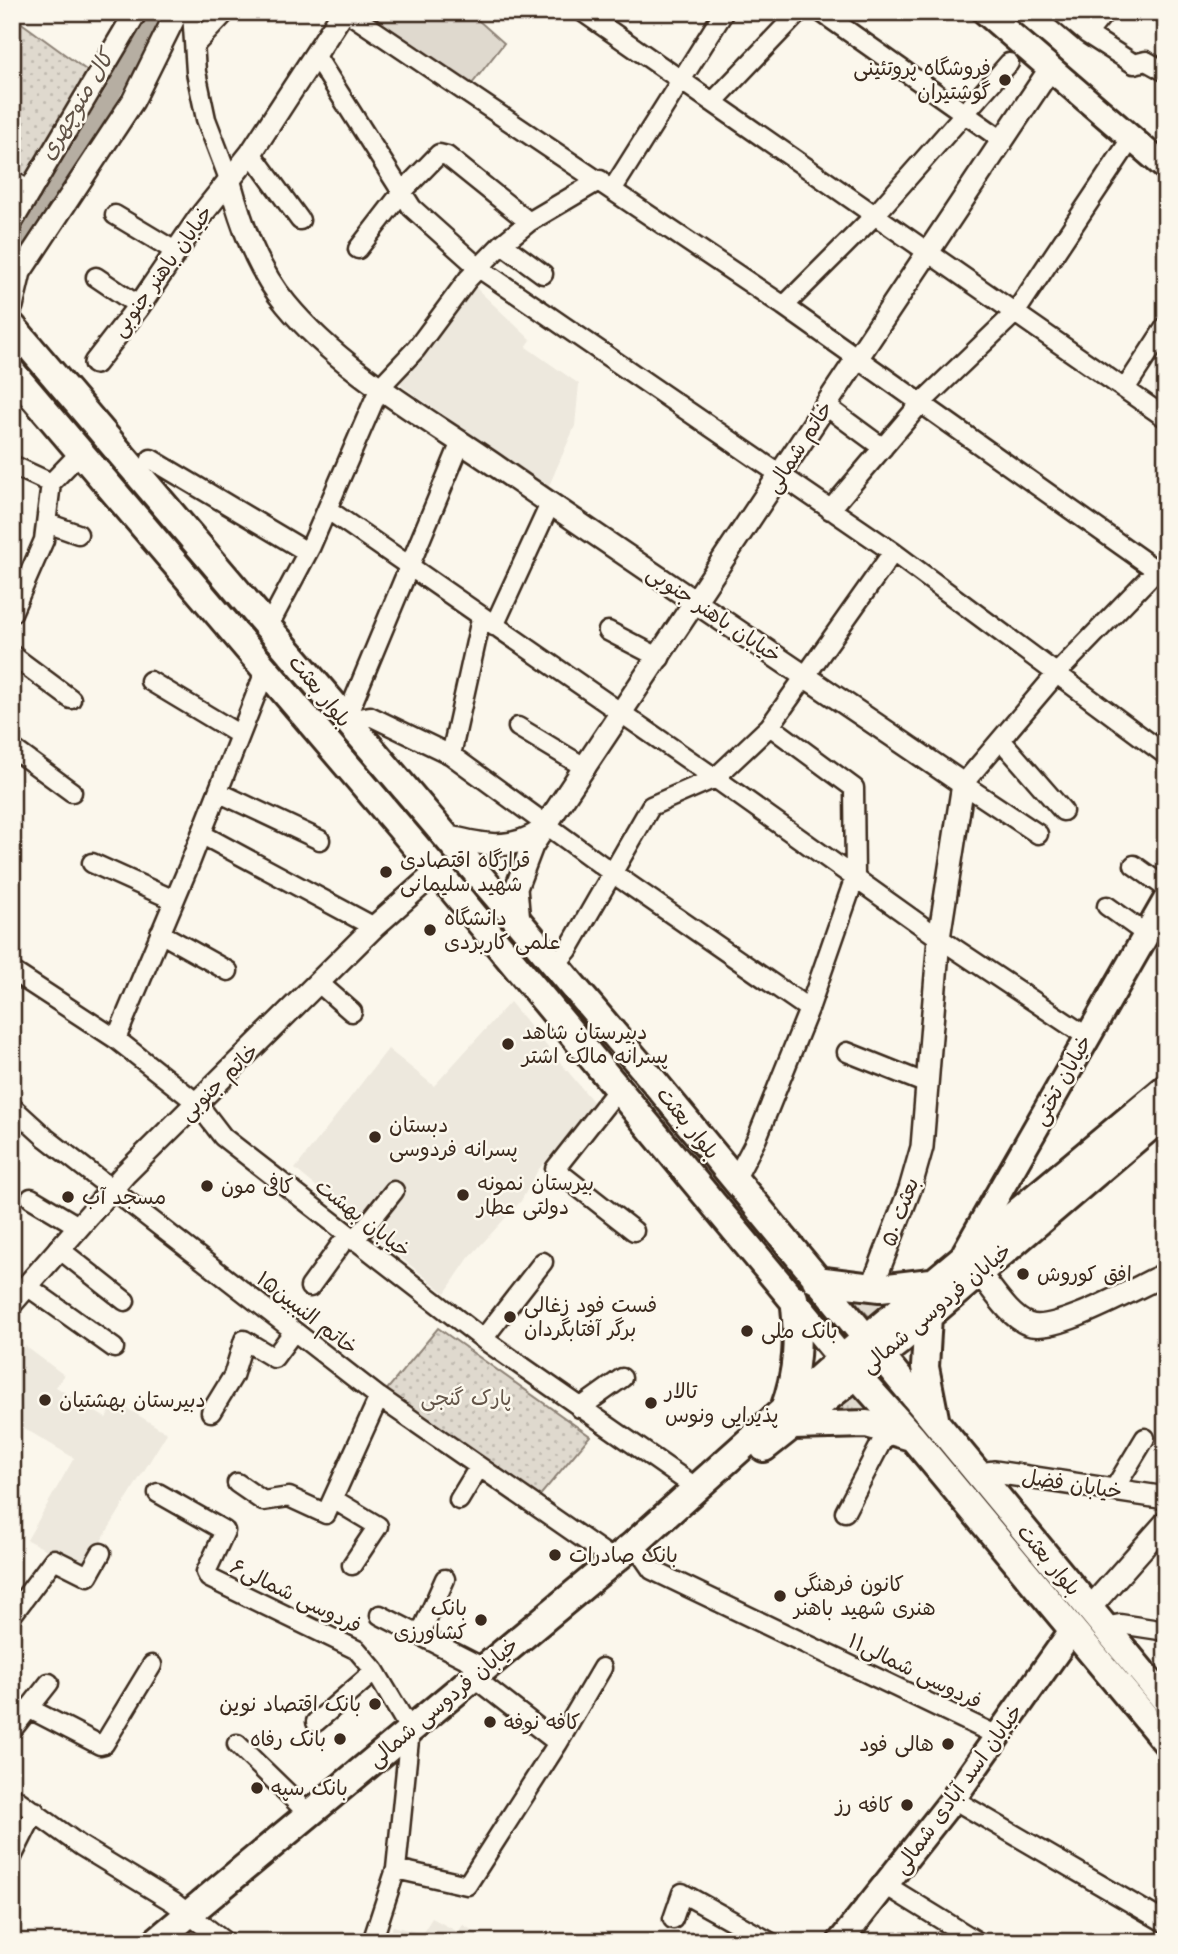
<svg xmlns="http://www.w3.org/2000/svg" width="1178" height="1954" font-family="Mali,'Playpen Sans Arabic',sans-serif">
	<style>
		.built { fill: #ede8dd }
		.grass { fill: url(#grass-tufts); stroke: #8d8276; stroke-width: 2 }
		.park { fill: url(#park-dots); stroke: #8d8276; stroke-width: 2 }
		.pitch { fill: #dfd9ce; stroke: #8d8276; stroke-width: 2 }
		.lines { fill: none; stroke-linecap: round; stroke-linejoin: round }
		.canal { stroke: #b6aea2; stroke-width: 16 }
		.minor-casing { stroke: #3b2a1e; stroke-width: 23 }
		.tertiary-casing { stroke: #3b2a1e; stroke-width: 26 }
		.secondary-casing { stroke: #3b2a1e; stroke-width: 30 }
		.primary-casing { stroke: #3b2a1e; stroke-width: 32 }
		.minor { stroke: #fbf7ec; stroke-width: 18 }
		.tertiary { stroke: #fbf7ec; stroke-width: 21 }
		.secondary { stroke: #fbf7ec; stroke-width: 24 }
		.primary { stroke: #fbf7ec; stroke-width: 26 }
		.poi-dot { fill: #3b2a1e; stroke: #fbf7ec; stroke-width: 2.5 }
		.labels { text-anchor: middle; stroke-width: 5; stroke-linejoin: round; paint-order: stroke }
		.poi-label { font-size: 21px; fill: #3b2a1e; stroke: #fbf7ec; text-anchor: start }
		.street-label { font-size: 21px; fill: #3b2a1e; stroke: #fbf7ec }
		.park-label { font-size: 21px; fill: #64564a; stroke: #fbf7ec }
		.water-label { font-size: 23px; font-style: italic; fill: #605246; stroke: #fbf7ec }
	</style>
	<defs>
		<pattern id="grass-tufts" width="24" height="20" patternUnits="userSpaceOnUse" patternTransform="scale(1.75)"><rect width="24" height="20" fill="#dfd9ce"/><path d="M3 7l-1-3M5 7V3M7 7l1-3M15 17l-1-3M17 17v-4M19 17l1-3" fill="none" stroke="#c0bab0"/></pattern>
		<pattern id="park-dots" width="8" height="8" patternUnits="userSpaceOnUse" patternTransform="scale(1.75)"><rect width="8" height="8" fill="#dfd9ce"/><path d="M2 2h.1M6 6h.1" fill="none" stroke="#c0bab0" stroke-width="1.8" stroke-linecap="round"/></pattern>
	</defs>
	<rect width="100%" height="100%" fill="#fbf7ec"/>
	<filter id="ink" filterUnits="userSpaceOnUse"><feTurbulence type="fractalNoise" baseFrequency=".0143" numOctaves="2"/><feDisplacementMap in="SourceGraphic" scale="14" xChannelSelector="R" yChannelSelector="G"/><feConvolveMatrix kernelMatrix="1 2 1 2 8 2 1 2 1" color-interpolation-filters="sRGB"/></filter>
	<g filter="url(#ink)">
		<!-- built -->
		<path class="built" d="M 476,288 L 531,340 L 526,347 L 579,384 L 575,426 L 548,488 L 402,386 L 399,376 Z
			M 510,1002 L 595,1104 L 538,1170 L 521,1201 L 468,1259 L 445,1293 L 370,1233 L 406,1189 L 395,1181 L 361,1223 L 295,1169 L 388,1049 L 434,1086 Z
			M 25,1346 L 64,1375 L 56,1387 L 99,1414 L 106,1418 L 117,1402 L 167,1433 L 84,1569 L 27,1540 L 74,1458 L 12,1421 L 12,1362 Z
			M 432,1918 L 458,1932 L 463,1925 L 492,1942 L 387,1942 L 393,1926 L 422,1934 Z"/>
		<!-- grass -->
		<path class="grass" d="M 12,342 L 156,513 L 154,515 L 114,479 L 12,357 Z
			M 176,545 L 215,584 L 628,1070 L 622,1072 Z
			M 657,1108 L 846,1332 L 840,1337 L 652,1111 Z
			M 843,1288 L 907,1294 L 874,1322 Z
			M 854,1387 L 883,1421 L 818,1417 Z"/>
		<!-- park -->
		<path class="park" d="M 12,16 L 93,75 L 24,182 L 12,174 Z
			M 438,1328 L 590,1436 L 538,1498 L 385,1392 Z"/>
		<!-- pitch -->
		<path class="pitch" d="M 368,12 L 469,12 L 504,43 L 468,89 L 365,17 Z"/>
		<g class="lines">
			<!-- canal -->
			<path class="canal" d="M 12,258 L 111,96 L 158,12"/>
			<!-- minor casing -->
			<g class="minor-casing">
				<path id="minor" d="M 192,12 L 196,72 L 206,119 L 229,179
					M 347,12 L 784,306 L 1166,577
					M 583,12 L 1166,418
					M 821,12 L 1002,140
					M 1061,12 L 1087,34 L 1134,64 L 1146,61 L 1166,72
					M 1087,34 L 1105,12
					M 195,45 L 226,12
					M 315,55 L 412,208 L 479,268 L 893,552 L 1166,755
					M 713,102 L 799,12
					M 251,153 L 300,220
					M 12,180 L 31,192
					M 612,190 L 724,12
					M 115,215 L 175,251
					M 502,244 L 543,274
					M 358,249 L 402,192 L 439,154 L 447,156 L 529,222
					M 96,277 L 139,306
					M 784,306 L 875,215 L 1009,63
					M 1125,389 L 1166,326
					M 826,406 L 883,448
					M 151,459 L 307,552
					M 12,465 L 51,483
					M 51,483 L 80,453
					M 327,509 L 715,778 L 939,938 L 1086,1036
					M 830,510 L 920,404 L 1015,313 L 1131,139
					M 47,523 L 78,534
					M 12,613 L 44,540 L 51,483
					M 494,626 L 550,504
					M 268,627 L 311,546 L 380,387 L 416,349 L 468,279 L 502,244 L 529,222 L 600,180
					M 608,631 L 660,658
					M 12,655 L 71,699
					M 150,681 L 240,735
					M 345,721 L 370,716 L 451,755 L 611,872 L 809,1009
					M 345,721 L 461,442
					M 518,727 L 586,768
					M 1001,740 L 1063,811
					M 12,748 L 72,792
					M 451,755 L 481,619
					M 218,792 L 320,840
					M 201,834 L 374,927
					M 1038,834 L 963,784 L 1058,672 L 1166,560
					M 92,863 L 174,900
					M 1134,865 L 1166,888
					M 1107,906 L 1146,934
					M 160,933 L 228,971
					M 555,965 L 568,950 L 651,806 L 715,778 L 770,726 L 893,552
					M 12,971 L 116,1039 L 197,1103 L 223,1137 L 483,1339 L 698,1489
					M 320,984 L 352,1012
					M 116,1039 L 188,868 L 266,669
					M 847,1052 L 927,1084
					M 619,1088 L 555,1169 L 634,1231
					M 12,1107 L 46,1138 L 379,1397 L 614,1560
					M 735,1180 L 757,1138 L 809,1009 L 855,877 L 854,788 L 770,726
					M 31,1198 L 78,1226
					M 354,1241 L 394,1191
					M 58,1248 L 125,1301
					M 27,1286 L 114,1348
					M 310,1287 L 347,1236
					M 483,1339 L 543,1262
					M 580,1408 L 622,1378
					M 211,1412 L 233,1376 L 244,1340 L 274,1358 L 294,1331
					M 237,1483 L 263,1501 L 289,1497 L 326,1514 L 379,1397
					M 1113,1491 L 1145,1438
					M 158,1493 L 225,1531 L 206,1572 L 209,1578 L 357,1650 L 375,1671 L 410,1730 L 396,1869 L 372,1942
					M 333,1499 L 378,1526 L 352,1565
					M 459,1500 L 479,1467
					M 845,1512 L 881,1443 L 891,1429
					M 634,1544 L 652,1570 L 998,1736
					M 12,1615 L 54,1559 L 88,1576 L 101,1553
					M 380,1615 L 482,1667
					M 1104,1627 L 1120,1624 L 1166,1631
					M 420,1635 L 445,1579
					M 30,1709 L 100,1745 L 104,1744 L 152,1665
					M 316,1722 L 375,1671
					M 12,1730 L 49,1683
					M 558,1743 L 602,1668
					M 237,1744 L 310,1815
					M 12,1796 L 81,1846 L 173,1902 L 225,1942
					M 953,1799 L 1166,1923
					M 12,1857 L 35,1811
					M 396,1869 L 467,1885 L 558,1743 L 472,1676
					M 887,1886 L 978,1942
					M 673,1919 L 682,1893 L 770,1942"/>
			</g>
			<!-- tertiary casing -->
			<g class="tertiary-casing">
				<path id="tertiary" d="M 229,179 C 241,223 256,268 286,304 C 342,372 427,418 499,468 C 653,575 809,678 963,784 L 939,938 L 922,1147 L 910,1189 L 876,1277
					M 12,221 L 136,12
					M 12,306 L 20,272 L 133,101 L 177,12
					M 95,363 L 139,306 L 199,218 L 251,153 L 343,12
					M 442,835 C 479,844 508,853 541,831
					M 519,922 L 516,888 L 532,846 L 1050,69
					M 979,1273 C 992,1288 1009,1317 1028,1324 C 1054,1335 1138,1286 1166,1274
					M 12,1303 L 125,1174 L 374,927 L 437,871
					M 978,1474 L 995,1472 L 1166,1498
					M 1089,1609 L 1166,1522"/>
			</g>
			<!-- secondary casing -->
			<g class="secondary-casing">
				<path id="secondary" d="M 985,12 L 1166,168
					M 965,1252 L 1166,900
					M 840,1942 L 953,1799 L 1071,1632"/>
			</g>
			<!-- primary casing -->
			<g class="primary-casing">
				<path id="primary" d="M 12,326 L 642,1067 L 1166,1701
					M 12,372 L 437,871 L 842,1359 L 913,1438 L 1166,1742
					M 816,1280 L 880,1288 L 931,1282
					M 928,1316 L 925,1367 L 935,1418
					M 784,1409 C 798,1372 799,1337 794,1298
					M 793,1426 L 867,1424 L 911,1437
					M 764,1448 L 897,1343 L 1166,1113
					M 155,1942 L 634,1544 L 827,1371 L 1166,1088"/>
			</g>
			<!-- minor -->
			<use href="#minor" class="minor"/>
			<!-- tertiary -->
			<use href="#tertiary" class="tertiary"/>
			<!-- secondary -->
			<use href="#secondary" class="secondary"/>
			<!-- primary -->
			<use href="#primary" class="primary"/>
		</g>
	</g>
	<!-- markers -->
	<g class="poi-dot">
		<circle cx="1005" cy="80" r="7"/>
		<circle cx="386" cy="872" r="7"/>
		<circle cx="430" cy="930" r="7"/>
		<circle cx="508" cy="1044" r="7"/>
		<circle cx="375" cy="1137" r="7"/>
		<circle cx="207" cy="1186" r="7"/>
		<circle cx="463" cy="1195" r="7"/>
		<circle cx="68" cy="1197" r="7"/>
		<circle cx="1023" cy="1274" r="7"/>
		<circle cx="510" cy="1317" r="7"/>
		<circle cx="747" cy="1331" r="7"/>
		<circle cx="45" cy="1400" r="7"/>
		<circle cx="651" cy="1403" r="7"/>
		<circle cx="555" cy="1555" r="7"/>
		<circle cx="780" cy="1596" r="7"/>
		<circle cx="481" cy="1620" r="7"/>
		<circle cx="375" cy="1704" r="7"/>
		<circle cx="490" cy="1722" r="7"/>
		<circle cx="340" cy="1739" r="7"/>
		<circle cx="948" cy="1744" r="7"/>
		<circle cx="257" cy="1788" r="7"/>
		<circle cx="907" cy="1805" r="7"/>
	</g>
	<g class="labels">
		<!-- poi labels -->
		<g class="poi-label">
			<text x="991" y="75" text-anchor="end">فروشگاه پروتئینی<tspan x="991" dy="24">گوشتیران</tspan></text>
			<text x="400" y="867">قرارگاه اقتصادی<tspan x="400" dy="24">شهید سلیمانی</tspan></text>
			<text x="444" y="925">دانشگاه<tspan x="444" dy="24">علمی کاربردی</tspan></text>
			<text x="522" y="1039">دبیرستان شاهد<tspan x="522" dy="24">پسرانه مالک اشتر</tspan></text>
			<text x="389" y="1132">دبستان<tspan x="389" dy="24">پسرانه فردوسی</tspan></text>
			<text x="477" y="1190">بیرستان نمونه<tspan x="477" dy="24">دولتی عطار</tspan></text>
			<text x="221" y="1193">کافی مون</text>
			<text x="82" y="1204">مسجد آب</text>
			<text x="1037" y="1281">افق کوروش</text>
			<text x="524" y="1312">فست فود زغالی<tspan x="524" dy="24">برگر آفتابگردان</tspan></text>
			<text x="761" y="1338">بانک ملی</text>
			<text x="665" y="1398">تالار<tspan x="665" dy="24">پذیرایی ونوس</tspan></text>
			<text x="59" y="1407">دبیرستان بهشتیان</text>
			<text x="569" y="1562">بانک صادرات</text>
			<text x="794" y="1591">کانون فرهنگی<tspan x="794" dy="24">هنری شهید باهنر</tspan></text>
			<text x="467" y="1615" text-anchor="end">بانک<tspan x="467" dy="24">کشاورزی</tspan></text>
			<text x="361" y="1711" text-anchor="end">بانک اقتصاد نوین</text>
			<text x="504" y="1729">کافه نوفه</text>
			<text x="326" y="1746" text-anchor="end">بانک رفاه</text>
			<text x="934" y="1751" text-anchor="end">هالی فود</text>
			<text x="271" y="1795">بانک سپه</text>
			<text x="893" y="1812" text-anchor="end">کافه رز</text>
		</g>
		<!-- street labels -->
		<g class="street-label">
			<text transform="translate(162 271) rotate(-54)" y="7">خیابان باهنر جنوبی</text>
			<text transform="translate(799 447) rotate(-57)" y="7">خاتم شمالی</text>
			<text transform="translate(714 614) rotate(34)" y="7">خیابان باهنر جنوبی</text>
			<text transform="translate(320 691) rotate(51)" y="7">بلوار بعثت</text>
			<text transform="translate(1062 1080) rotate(-61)" y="7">خیابان تختی</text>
			<text transform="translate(219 1082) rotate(-44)" y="7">خاتم جنوبی</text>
			<text transform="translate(688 1123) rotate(51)" y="7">بلوار بعثت</text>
			<text transform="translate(900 1212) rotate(-70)" y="7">بعثت ۵۰</text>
			<text transform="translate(363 1218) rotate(38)" y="7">خیابان بهشت</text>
			<text transform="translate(936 1308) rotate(-40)" y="7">خیابان فردوسی شمالی</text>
			<text transform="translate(307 1313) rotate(38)" y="7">خاتم النببین۱۵</text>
			<text transform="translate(1072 1484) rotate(9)" y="7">خیابان فضل</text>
			<text transform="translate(1049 1560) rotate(50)" y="7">بلوار بعثت</text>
			<text transform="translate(296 1596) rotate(26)" y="7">فردوسی شمالی۶</text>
			<text transform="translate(915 1671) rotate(26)" y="7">فردوسی شمالی۱۱</text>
			<text transform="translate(443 1702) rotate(-40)" y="7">خیابان فردوسی شمالی</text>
			<text transform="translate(958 1789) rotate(-54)" y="7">خیابان اسد آبادی شمالی</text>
		</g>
		<!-- park labels -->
		<g class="park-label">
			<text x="466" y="1405">پارک گنجی</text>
		</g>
		<!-- water labels -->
		<g class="water-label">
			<text transform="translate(76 105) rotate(-59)" y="8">کال منوچهری</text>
		</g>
	</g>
	<!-- margin -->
	<rect width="1178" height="1954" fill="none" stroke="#fbf7ec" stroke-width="42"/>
	<rect x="21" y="21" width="1136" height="1912" fill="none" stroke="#3b2a1e" stroke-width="2.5" filter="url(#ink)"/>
</svg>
